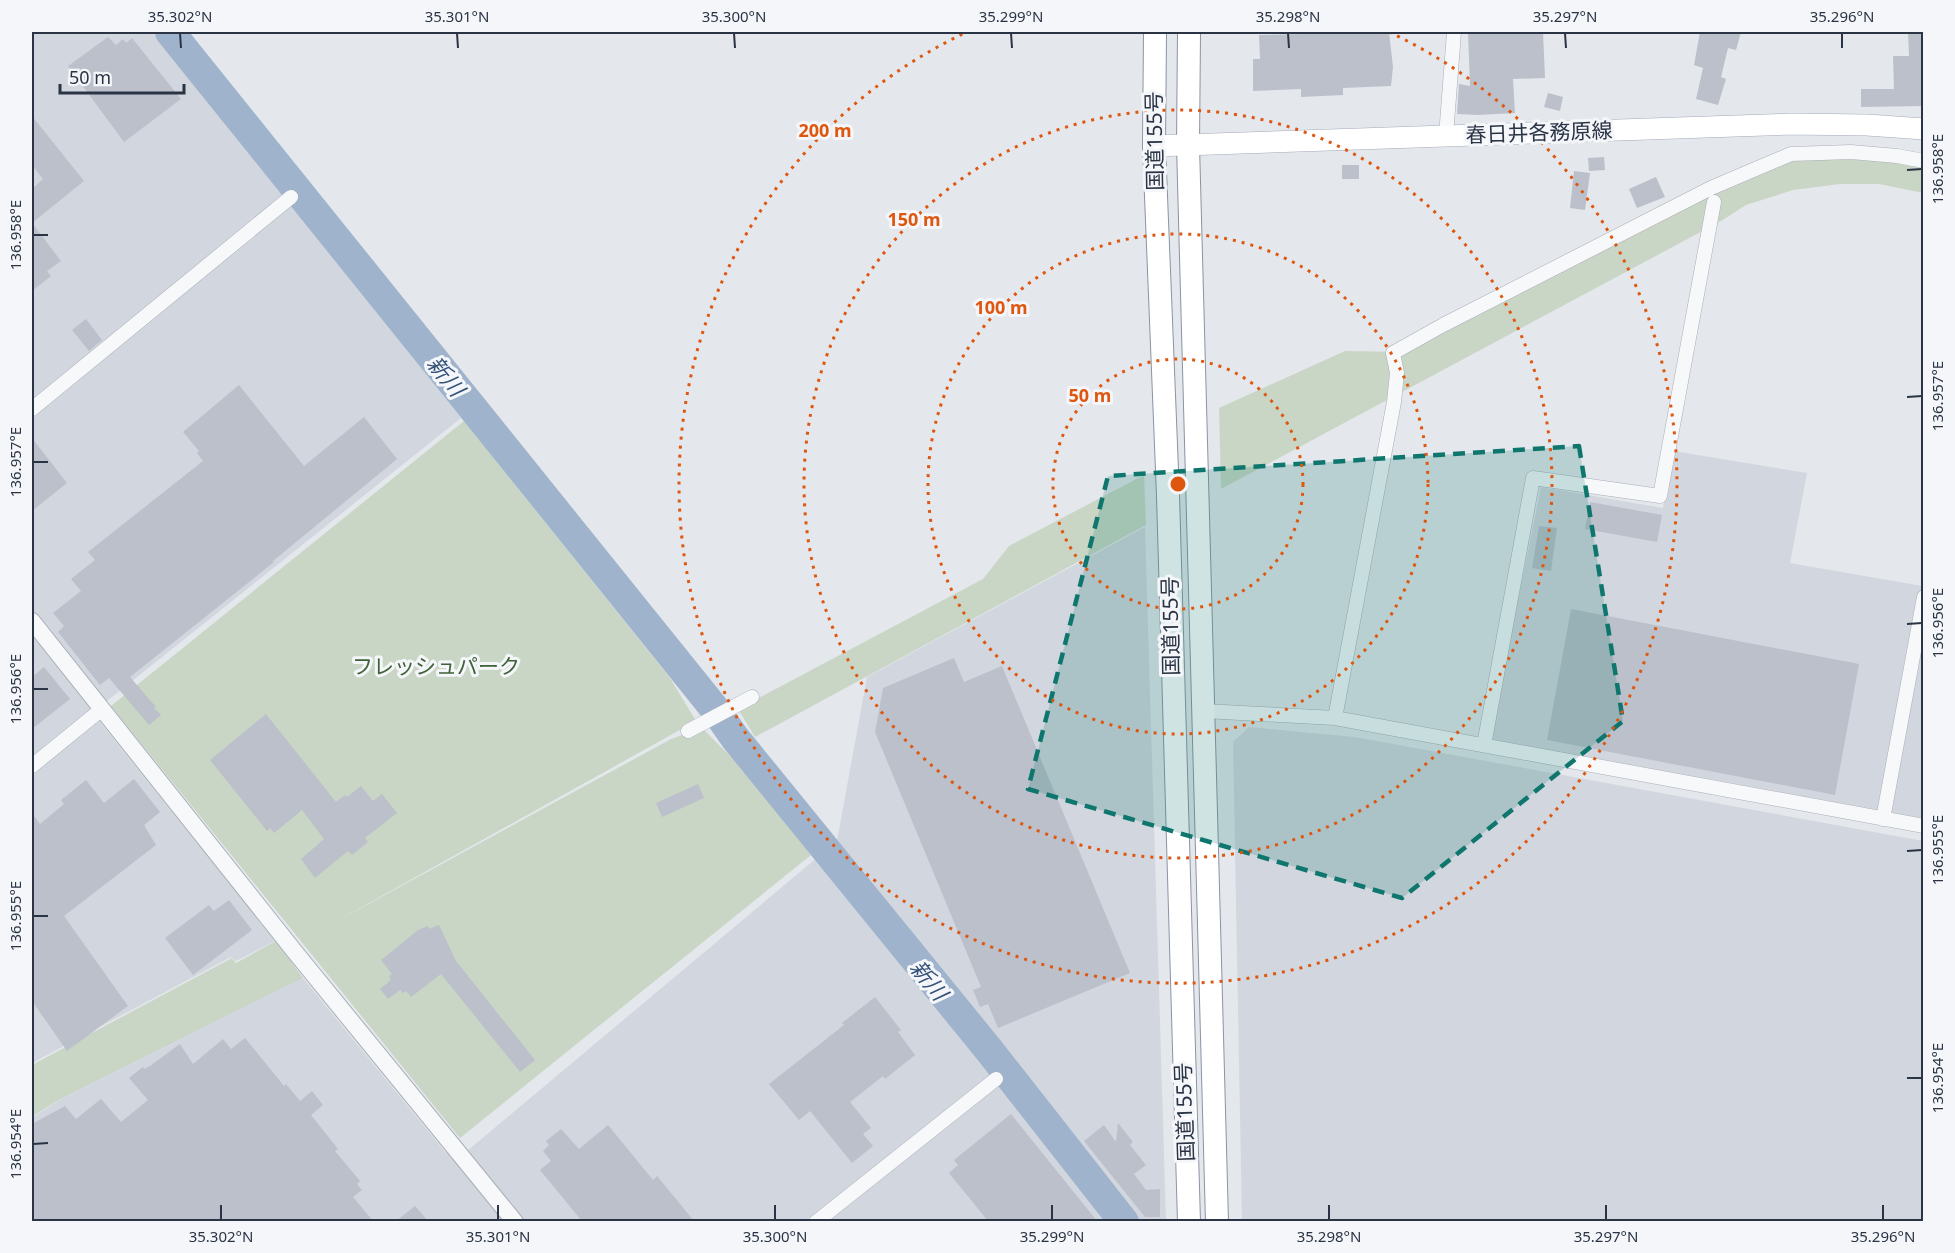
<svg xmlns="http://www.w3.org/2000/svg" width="1955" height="1253" font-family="'Noto Sans','Noto Sans JP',sans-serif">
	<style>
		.built { fill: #d2d6de }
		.green { fill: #c9d6c5 }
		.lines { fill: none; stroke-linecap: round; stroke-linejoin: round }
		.river { stroke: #9fb4cc; stroke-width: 30 }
		.building { fill: #bbc0ca }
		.minor-casing { stroke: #a9aeb7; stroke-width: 15 }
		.tertiary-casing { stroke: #a9aeb7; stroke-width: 18 }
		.primary-casing { stroke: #a3abb8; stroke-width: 22 }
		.trunk-casing { stroke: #8b94a3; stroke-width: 24 }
		.minor { stroke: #f7f8fa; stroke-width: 14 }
		.tertiary { stroke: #f7f8fa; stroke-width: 16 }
		.primary { stroke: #fff; stroke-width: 21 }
		.trunk { stroke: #fff; stroke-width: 22 }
		.marked { fill: #0f766e; fill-opacity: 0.2; stroke: #0f766e; stroke-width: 4.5; stroke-dasharray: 12 8; stroke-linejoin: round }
		.ticks { fill: none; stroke: #2b3445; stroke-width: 2 }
		.ring { fill: none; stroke: #df570f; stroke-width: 3; stroke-dasharray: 3 6 }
		.labels { text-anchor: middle; stroke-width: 6; stroke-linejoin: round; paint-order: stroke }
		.street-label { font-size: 21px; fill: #2b3445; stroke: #f4f6f9 }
		.park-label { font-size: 21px; fill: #3f6138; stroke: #f4f6f9 }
		.water-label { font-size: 22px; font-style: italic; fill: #34527a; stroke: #f4f6f9 }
		.centre { fill: #df570f; stroke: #f4f6f9; stroke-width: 3 }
		.ring-label { font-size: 18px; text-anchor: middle; font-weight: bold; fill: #df570f; stroke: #f4f6f9; stroke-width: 6; stroke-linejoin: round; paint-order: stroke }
		.neatline { fill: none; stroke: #2b3445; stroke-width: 2 }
		.ticks-label { font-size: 15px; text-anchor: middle; fill: #2b3445 }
	</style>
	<rect width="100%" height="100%" fill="#e4e7ec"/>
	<!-- built -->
	<path class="built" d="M 32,32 L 152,32 L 461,418 L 107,701 L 100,722 L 275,941 L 236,961 L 231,957 L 32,1063 Z
		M 1673,451 L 1807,473 L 1790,563 L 1922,586 L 1880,810 L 1490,739 L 1541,487 L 1663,508 Z
		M 1145,527 L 1166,1221 L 32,1222 L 32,1118 L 56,1102 L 303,978 L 446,1153 L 467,1151 L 837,841 L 867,677 Z
		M 1923,624 L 1923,818 L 1890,812 Z
		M 1249,727 L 1355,737 L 1923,841 L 1923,1221 L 1242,1221 L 1233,742 Z"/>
	<!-- green -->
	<path class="green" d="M 1871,158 L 1923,166 L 1923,193 L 1879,184 L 1840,184 L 1793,190 L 1746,205 L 1721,221 L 1221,489 L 1219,408 L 1345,351 L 1401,352 L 1704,197 L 1778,165 L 1797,160 Z
		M 464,421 L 670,678 L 696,721 L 328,926 L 671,739 L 702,728 L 732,758 L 811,855 L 460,1138 L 111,706 Z
		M 1144,475 L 1146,525 L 755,737 L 738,709 L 983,579 L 1009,546 Z
		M 276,941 L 303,978 L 55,1102 L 32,1117 L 32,1065 L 232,958 L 236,963 Z"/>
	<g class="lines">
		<!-- river -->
		<path class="river" d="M 170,32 L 714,708 L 735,738 L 989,1050 L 1124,1222"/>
	</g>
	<!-- building -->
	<path class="building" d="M 1389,32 L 1393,67 L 1391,86 L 1343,88 L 1343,95 L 1301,97 L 1301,89 L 1253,91 L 1253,59 L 1260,59 L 1259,35 Z
		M 1468,32 L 1543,32 L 1545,78 L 1513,79 L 1515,113 L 1478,115 L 1457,114 L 1459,84 L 1470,86 Z
		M 1700,32 L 1741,32 L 1736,50 L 1728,48 L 1721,77 L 1726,79 L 1718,105 L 1696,99 L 1703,68 L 1694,65 Z
		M 1908,32 L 1923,32 L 1923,106 L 1861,107 L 1861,89 L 1894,89 L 1893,56 L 1909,56 Z
		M 108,37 L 116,45 L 123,39 L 126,43 L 132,38 L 181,99 L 124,142 L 68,66 Z
		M 1548,93 L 1563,97 L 1560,111 L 1544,107 Z
		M 32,116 L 84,181 L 32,223 L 32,189 L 43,179 L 32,165 Z
		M 1604,157 L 1605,170 L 1589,171 L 1588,158 Z
		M 1342,165 L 1359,165 L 1359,179 L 1342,179 Z
		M 1574,171 L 1590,173 L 1585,210 L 1570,208 Z
		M 1656,177 L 1665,197 L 1637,208 L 1629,189 Z
		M 32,223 L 61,261 L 47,271 L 51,276 L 32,291 Z
		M 86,319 L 102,340 L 89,351 L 72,330 Z
		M 239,385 L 304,466 L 364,417 L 397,459 L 273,561 L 274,562 L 130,677 L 156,707 L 154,708 L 161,715 L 149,725 L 109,678 L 100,685 L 58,632 L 64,626 L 53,613 L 81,591 L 71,579 L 95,560 L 88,552 L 203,461 L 197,453 L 199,451 L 183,432 Z
		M 32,438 L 67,483 L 32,511 Z
		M 1590,502 L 1662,515 L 1657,542 L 1585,529 Z
		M 1539,526 L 1557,528 L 1551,571 L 1532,568 Z
		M 1571,609 L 1859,664 L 1835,795 L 1547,740 Z
		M 954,658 L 964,682 L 1002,666 L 1130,973 L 998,1028 L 988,1004 L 980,1007 L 973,990 L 981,987 L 875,732 L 883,688 Z
		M 44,667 L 70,699 L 32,729 L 32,677 Z
		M 266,714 L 336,802 L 345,795 L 347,797 L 361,786 L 373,801 L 382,794 L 397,813 L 365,838 L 368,842 L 352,855 L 348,851 L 315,878 L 301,859 L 324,839 L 302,810 L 274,833 L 270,828 L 267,831 L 210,760 Z
		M 134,779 L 160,812 L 144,825 L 156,845 L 64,916 L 128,1006 L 67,1051 L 32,1001 L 32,813 L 40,824 L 64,804 L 61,800 L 86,780 L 104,803 Z
		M 698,784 L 704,798 L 662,817 L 656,803 Z
		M 229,900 L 252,930 L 193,975 L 165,938 L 209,905 L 214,911 Z
		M 439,925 L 456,961 L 535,1060 L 520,1072 L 441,974 L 411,997 L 406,991 L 403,993 L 400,990 L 388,999 L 380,989 L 391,980 L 389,976 L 392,974 L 381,960 L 418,930 L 428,926 L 429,929 Z
		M 875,997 L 901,1030 L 898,1032 L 915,1055 L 885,1079 L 883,1076 L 850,1102 L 871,1128 L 863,1134 L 873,1146 L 852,1163 L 810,1111 L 799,1120 L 769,1084 L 844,1025 L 842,1023 Z
		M 245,1038 L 284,1086 L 286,1084 L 300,1101 L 312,1091 L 323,1105 L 311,1115 L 338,1149 L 335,1151 L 360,1181 L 357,1184 L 362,1190 L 353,1197 L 373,1221 L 32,1221 L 32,1124 L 65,1106 L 76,1119 L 101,1099 L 121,1122 L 148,1100 L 129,1078 L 143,1067 L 144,1069 L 150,1066 L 180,1044 L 193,1064 L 223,1039 L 231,1049 Z
		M 1011,1114 L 1097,1221 L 988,1221 L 949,1173 L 958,1165 L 954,1160 Z
		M 1118,1123 L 1133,1142 L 1130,1145 L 1146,1165 L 1134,1174 L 1146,1190 L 1160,1189 L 1160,1217 L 1145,1217 L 1084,1141 L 1104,1125 L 1116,1142 Z
		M 608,1125 L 653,1180 L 657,1176 L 694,1221 L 582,1221 L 540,1170 L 551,1161 L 543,1151 L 549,1145 L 546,1141 L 561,1129 L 579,1149 Z
		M 415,1206 L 428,1221 L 396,1221 Z"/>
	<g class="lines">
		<!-- minor casing -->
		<g class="minor-casing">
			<path id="minor" d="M 1446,136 L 1454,32
				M 32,409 L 291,197
				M 1204,711 L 1335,718 L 1924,826
				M 1335,718 L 1394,402 L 1397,373 L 1393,353 L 1443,325 L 1711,188 L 1791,154 L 1851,152 L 1897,156 L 1924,161
				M 688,731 L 752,697
				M 1484,745 L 1533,478 L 1660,496 L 1714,202
				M 32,766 L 102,709
				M 1883,819 L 1924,597
				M 816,1222 L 996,1079"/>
		</g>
		<!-- tertiary casing -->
		<g class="tertiary-casing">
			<path id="tertiary" d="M 32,621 L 295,952 L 515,1222"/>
		</g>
		<!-- primary casing -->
		<g class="primary-casing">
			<path id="primary" d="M 1154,146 L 1792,124 L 1867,125 L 1924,129"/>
		</g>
		<!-- trunk casing -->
		<g class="trunk-casing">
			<path id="trunk" d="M 1155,32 L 1154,146 L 1168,495 L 1189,1222
				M 1189,32 L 1188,145 L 1217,1222"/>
		</g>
		<!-- minor -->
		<use href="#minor" class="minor"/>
		<!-- tertiary -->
		<use href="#tertiary" class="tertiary"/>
		<!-- primary -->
		<use href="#primary" class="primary"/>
		<!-- trunk -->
		<use href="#trunk" class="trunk"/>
	</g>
	<!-- marked area -->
	<path class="marked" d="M 1579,446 L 1623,721 L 1402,898 L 1028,789 L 1108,476 Z"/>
	<!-- ticks -->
	<path class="ticks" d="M 180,33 L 181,48M 457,33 L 458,48M 734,33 L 735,48M 1011,33 L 1012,48M 1288,33 L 1289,48M 1565,33 L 1566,48M 1842,33 L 1842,48M 1907,170 L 1922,169M 33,235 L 48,235M 1907,397 L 1922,396M 33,462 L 48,462M 1907,624 L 1922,623M 33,689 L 48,689M 1907,851 L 1922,850M 33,916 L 48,916M 1907,1078 L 1922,1078M 33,1144 L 48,1143M 221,1205 L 221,1220M 498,1205 L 498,1220M 775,1205 L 775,1220M 1052,1205 L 1052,1220M 1329,1205 L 1329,1220M 1606,1205 L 1606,1220M 1883,1205 L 1883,1220"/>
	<!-- distance rings -->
	<g class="ring">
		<circle cx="1178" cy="484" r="125"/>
		<circle cx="1178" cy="484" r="250"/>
		<circle cx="1178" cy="484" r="374"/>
		<path d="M1389 32A499 499 0 1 1 967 32"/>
	</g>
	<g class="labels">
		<!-- street labels -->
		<g class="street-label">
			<text transform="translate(1539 133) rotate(-2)" y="7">春日井各務原線</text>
			<text transform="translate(1155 141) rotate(-91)" y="7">国道155号</text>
			<text transform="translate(1171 626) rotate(-91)" y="7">国道155号</text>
			<text transform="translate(1185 1112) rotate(-92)" y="7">国道155号</text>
		</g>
		<!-- park labels -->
		<g class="park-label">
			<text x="436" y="674">フレッシュパーク</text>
		</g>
		<!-- water labels -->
		<g class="water-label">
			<text transform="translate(446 376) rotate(51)" y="8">新川</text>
			<text transform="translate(929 980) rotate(51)" y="8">新川</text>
		</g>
	</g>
	<circle cx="1178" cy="484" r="9" class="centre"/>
	<g class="ring-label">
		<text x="825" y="137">200 m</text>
		<text x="914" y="226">150 m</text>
		<text x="1001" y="314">100 m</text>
		<text x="1090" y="402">50 m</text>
	</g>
	<!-- border -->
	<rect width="1955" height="1253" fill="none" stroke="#f4f6f9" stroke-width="66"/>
	<!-- scale -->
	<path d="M60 84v9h124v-9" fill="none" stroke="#2b3445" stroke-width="3"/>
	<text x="69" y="84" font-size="18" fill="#2b3445" stroke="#f4f6f9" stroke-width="4.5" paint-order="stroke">50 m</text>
	<rect x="33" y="33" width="1889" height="1187" class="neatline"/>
	<g class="ticks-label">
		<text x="180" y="22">35.302°N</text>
		<text x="457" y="22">35.301°N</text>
		<text x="734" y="22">35.300°N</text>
		<text x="1011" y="22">35.299°N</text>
		<text x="1288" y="22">35.298°N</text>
		<text x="1565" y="22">35.297°N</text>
		<text x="1842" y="22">35.296°N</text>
		<text transform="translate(1938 169) rotate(-90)" y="5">136.958°E</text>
		<text transform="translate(16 235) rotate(-90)" y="5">136.958°E</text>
		<text transform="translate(1938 396) rotate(-90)" y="5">136.957°E</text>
		<text transform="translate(16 462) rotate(-90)" y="5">136.957°E</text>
		<text transform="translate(1938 623) rotate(-90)" y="5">136.956°E</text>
		<text transform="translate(16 689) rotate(-90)" y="5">136.956°E</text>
		<text transform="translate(1938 850) rotate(-90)" y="5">136.955°E</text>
		<text transform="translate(16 916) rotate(-90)" y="5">136.955°E</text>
		<text transform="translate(1938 1078) rotate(-90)" y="5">136.954°E</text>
		<text transform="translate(16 1144) rotate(-90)" y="5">136.954°E</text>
		<text x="221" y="1242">35.302°N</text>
		<text x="498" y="1242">35.301°N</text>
		<text x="775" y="1242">35.300°N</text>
		<text x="1052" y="1242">35.299°N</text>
		<text x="1329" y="1242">35.298°N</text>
		<text x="1606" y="1242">35.297°N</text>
		<text x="1883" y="1242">35.296°N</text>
	</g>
</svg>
